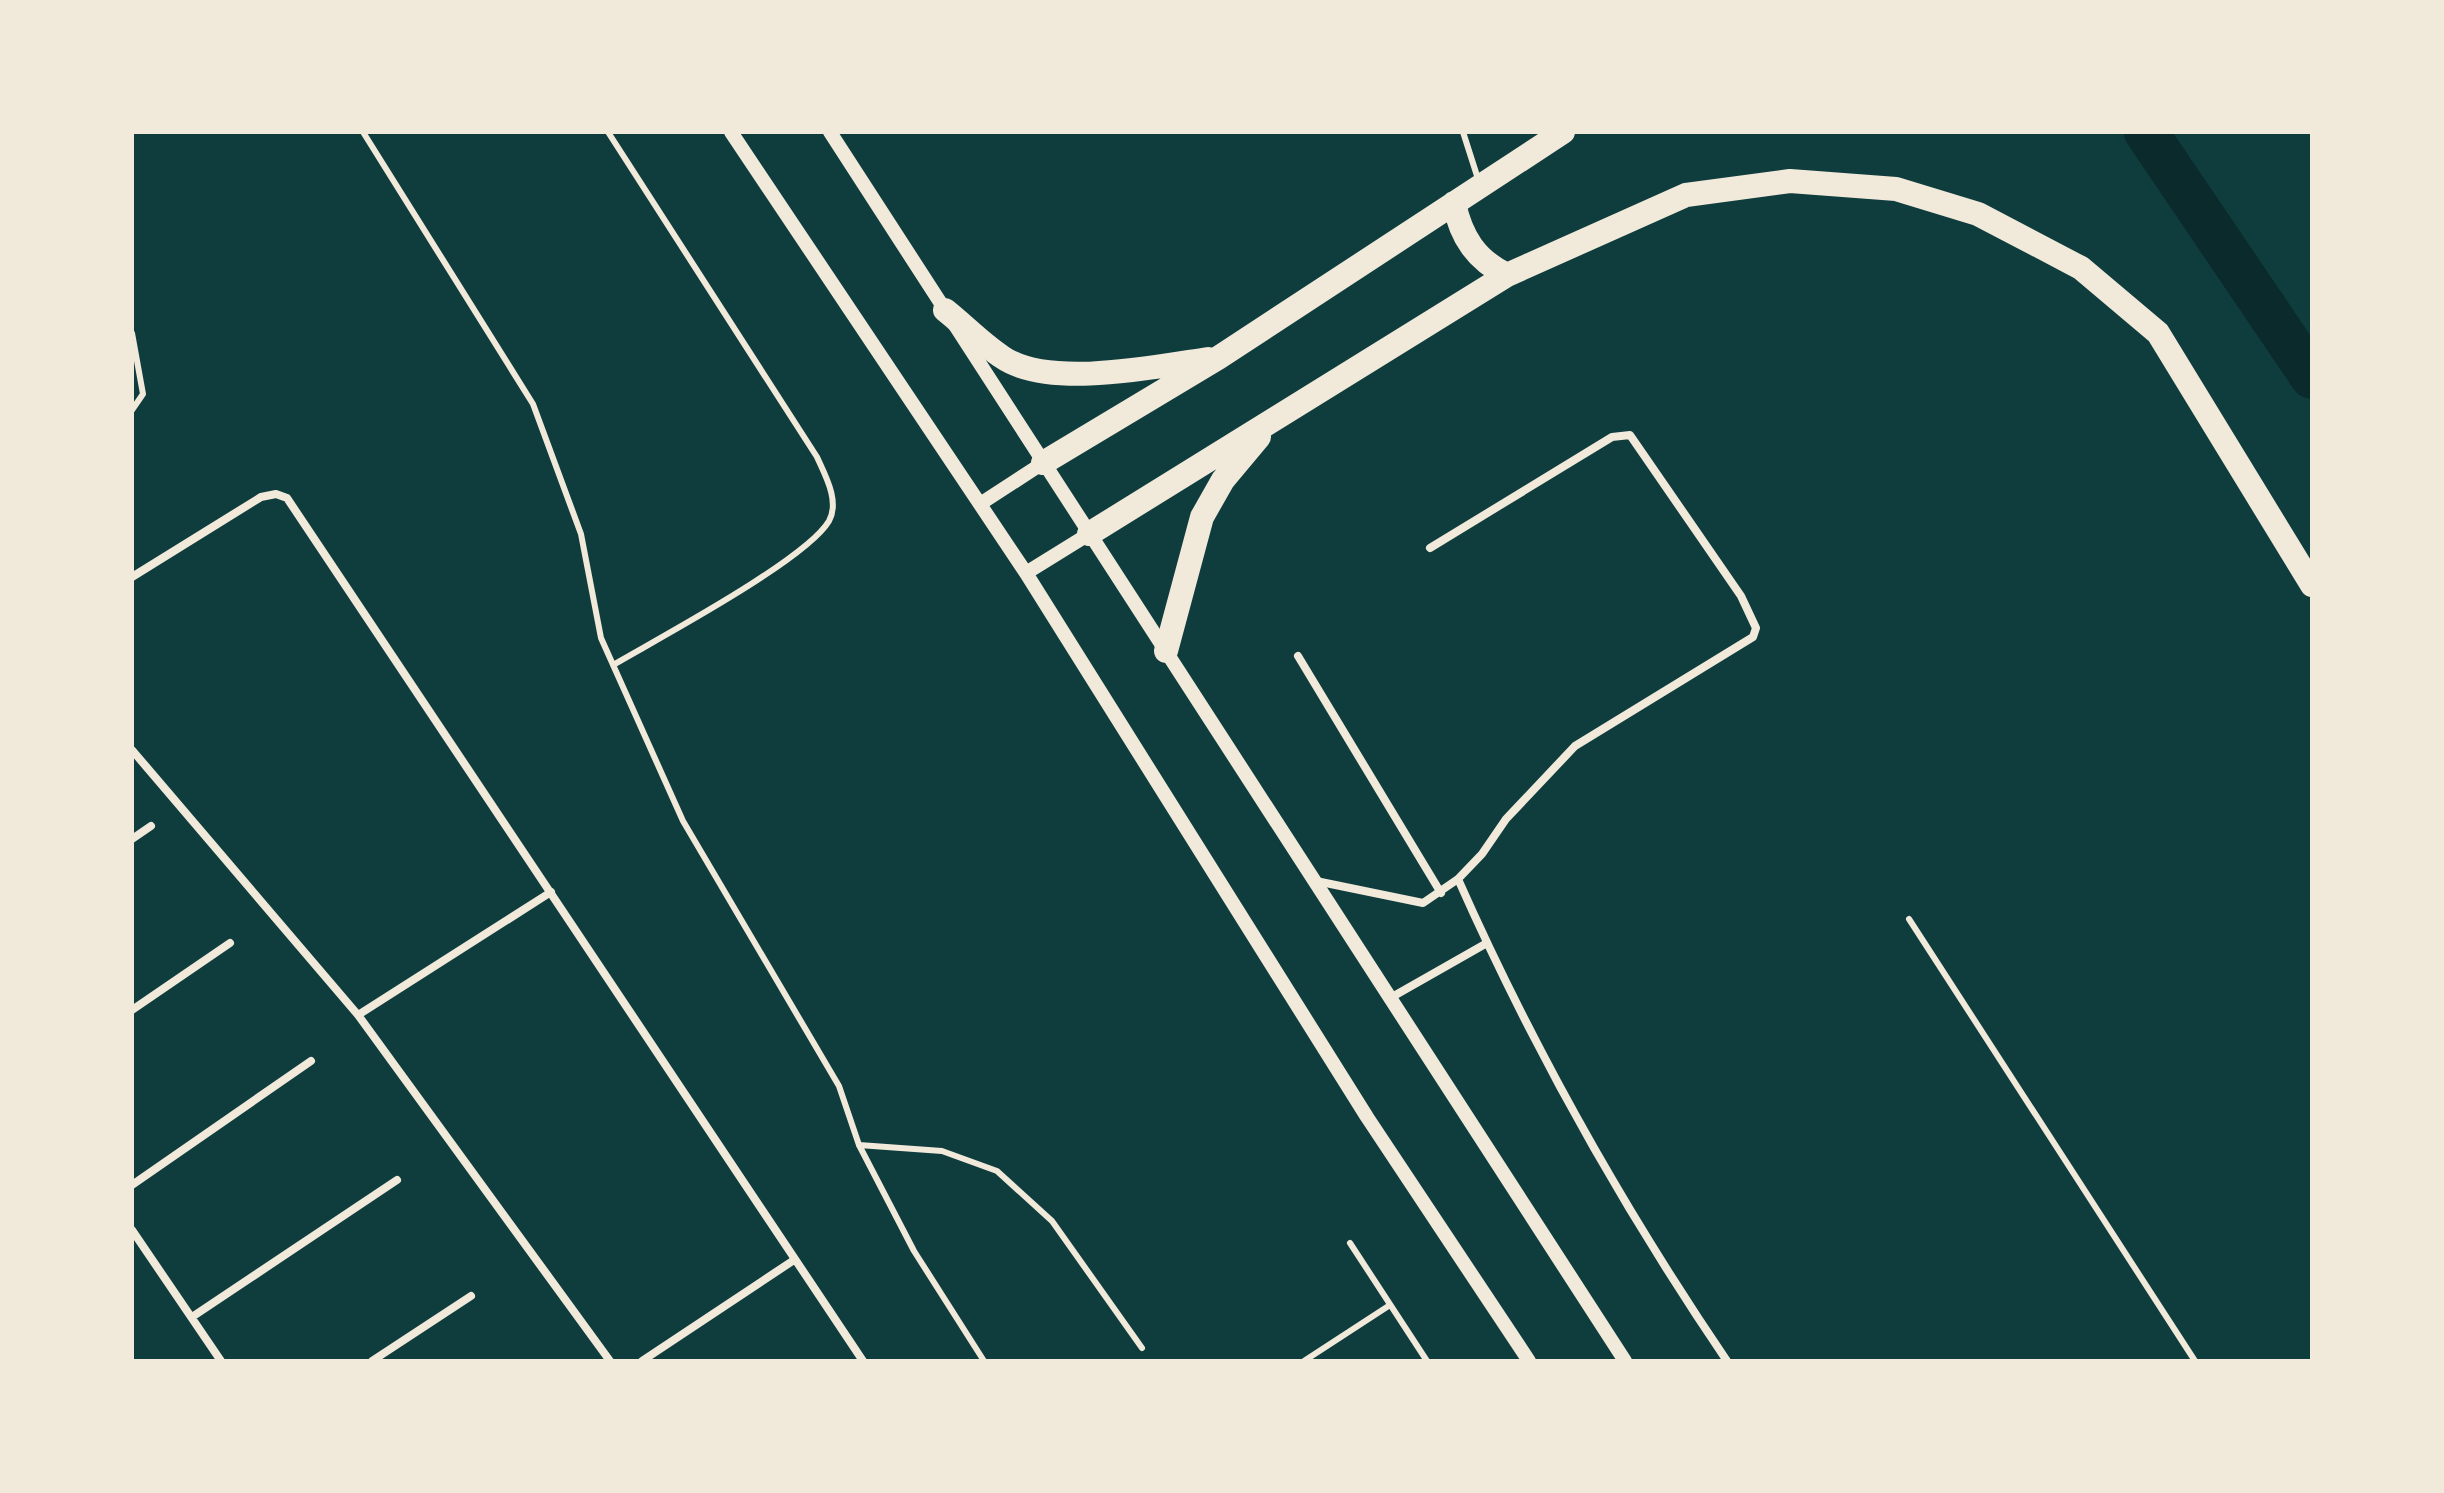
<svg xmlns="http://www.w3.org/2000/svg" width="2444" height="1493" font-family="'Sofia Sans Condensed',sans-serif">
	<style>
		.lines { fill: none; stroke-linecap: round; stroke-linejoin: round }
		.canal { stroke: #0a2a2b; stroke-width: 44 }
		.service { stroke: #f1e9da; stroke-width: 6 }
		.minor { stroke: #f1e9da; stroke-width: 8 }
		.tertiary { stroke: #f1e9da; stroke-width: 14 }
		.motorway { stroke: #f1e9da; stroke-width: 24 }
	</style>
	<rect width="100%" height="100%" fill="#0f3d3e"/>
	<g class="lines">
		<!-- canal -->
		<path class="canal" d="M 2146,132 L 2312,377"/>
		<!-- service -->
		<path class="service" d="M 363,132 L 533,404 L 581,534 L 601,638 L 683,821 L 839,1086 L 859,1145 L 914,1251 L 984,1361
			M 608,132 L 817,457 C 825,475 840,501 829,521 C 806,560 659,638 613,665
			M 1463,132 L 1479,182
			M 132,333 L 143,394 L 132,410
			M 1909,919 L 2195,1361
			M 859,1145 L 942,1151 L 997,1171 L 1052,1221 L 1142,1348
			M 1350,1243 L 1427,1361
			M 1304,1361 L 1390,1305"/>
		<!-- minor -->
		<path class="minor" d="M 132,577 L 261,497 L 276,494 L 287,498 L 863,1361
			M 1298,656 L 1441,893
			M 132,750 L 358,1015 L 610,1361
			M 132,839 L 151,826
			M 1458,879 C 1533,1048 1623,1208 1727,1361
			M 1316,881 L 1423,903 L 1458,879 L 1482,854 L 1506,819 L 1575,746 L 1753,637 L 1756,628 L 1741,596 L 1630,435 L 1612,437 L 1430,548
			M 1392,997 L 1487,943
			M 132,1010 L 230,943
			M 358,1015 L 551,892
			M 132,1185 L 311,1061
			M 132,1230 L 221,1361
			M 192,1317 L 397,1180
			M 372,1361 L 471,1296
			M 642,1361 L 794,1260"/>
		<!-- tertiary -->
		<path class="tertiary" d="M 731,132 L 1026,573 L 1367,1117 L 1529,1361
			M 830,132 L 1625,1361
			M 980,504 L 1043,463
			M 1026,573 L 1089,534"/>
		<!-- motorway -->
		<path class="motorway" d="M 1454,203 C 1461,237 1476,260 1507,275
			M 945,310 C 964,325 982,344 1002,357 C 1048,389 1155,367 1208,359
			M 1043,463 L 1218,358 L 1563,132
			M 1089,534 L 1507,275 L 1686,195 L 1790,181 L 1896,189 L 1978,214 L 2081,268 L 2158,333 L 2312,585
			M 1166,651 L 1202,517 L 1223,480 L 1259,437"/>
	</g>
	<!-- border -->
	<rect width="2444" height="1493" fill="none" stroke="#f1e9da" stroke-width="268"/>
</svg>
